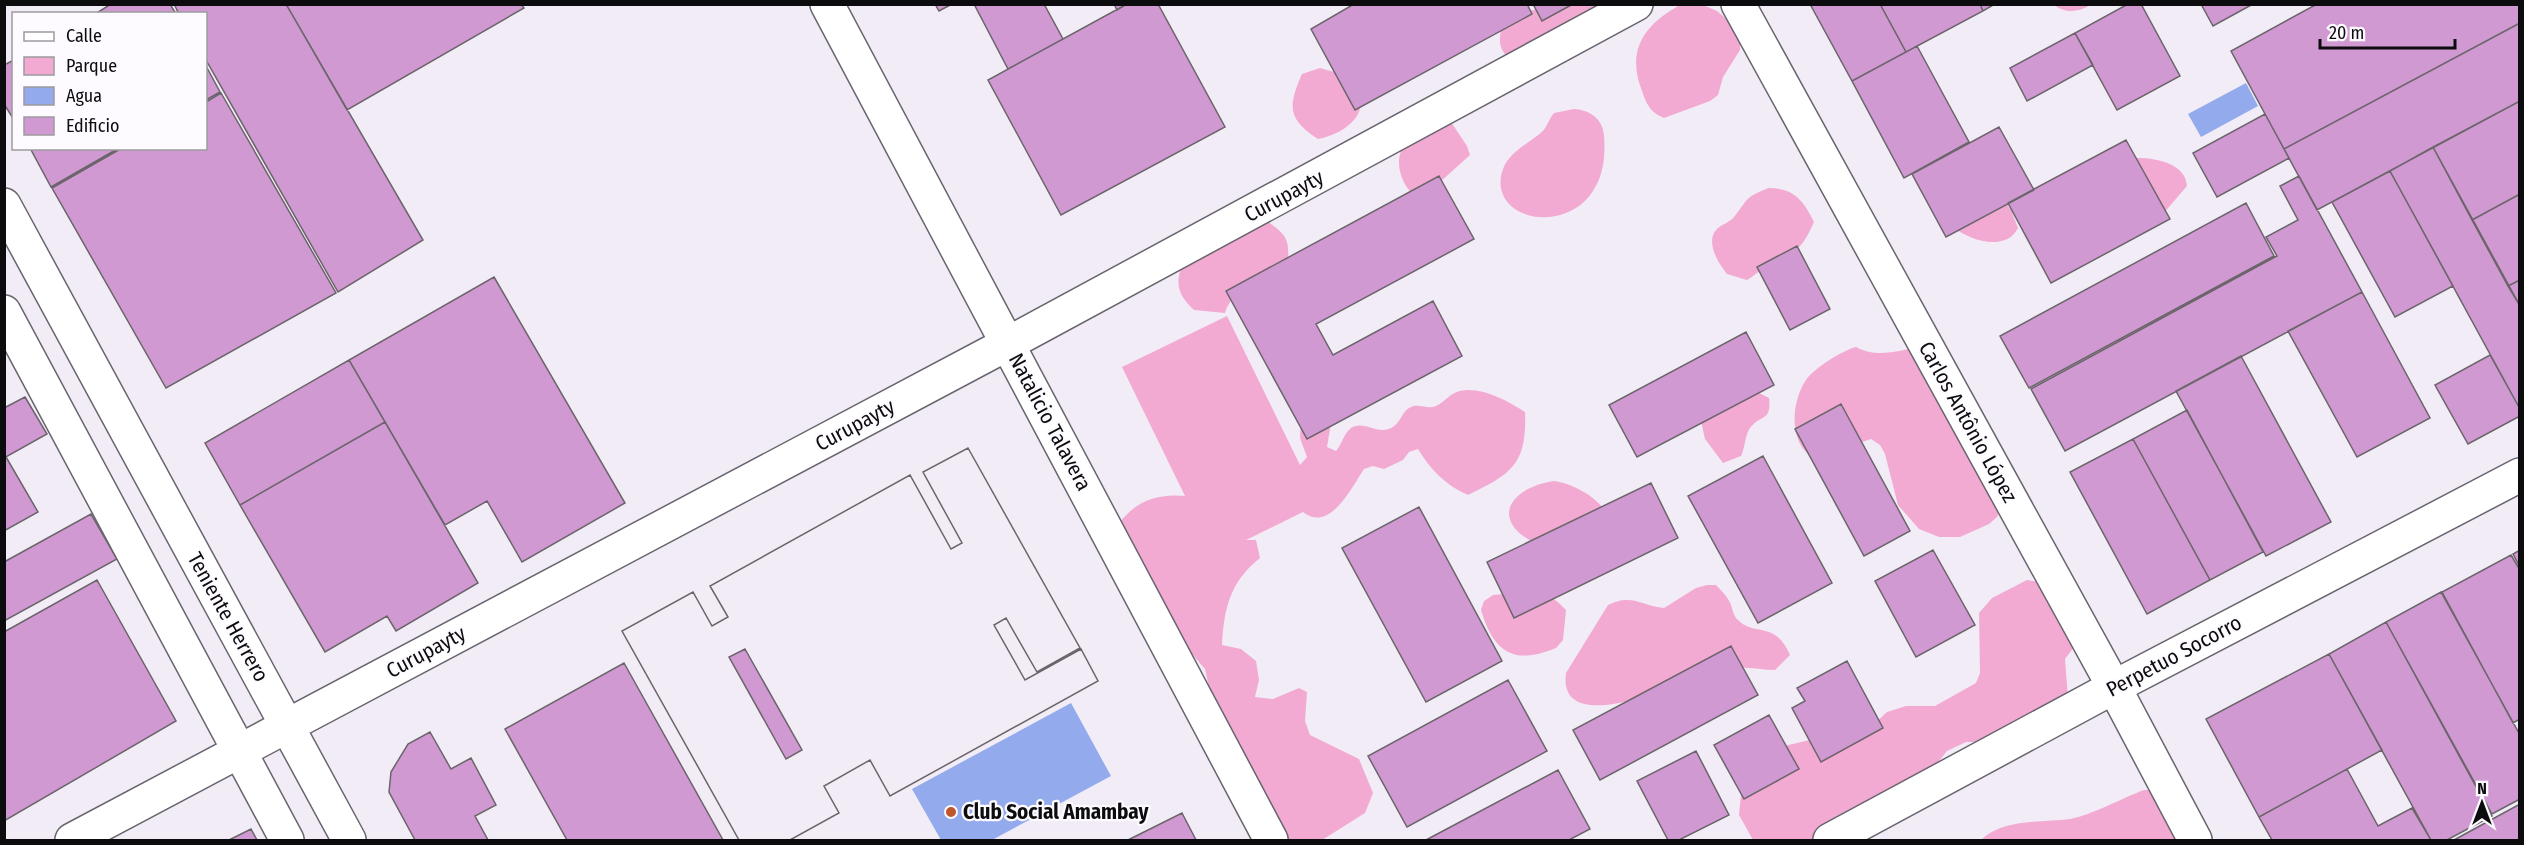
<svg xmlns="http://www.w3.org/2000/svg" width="2524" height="845" font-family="'Fira Sans Condensed',sans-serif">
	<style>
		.green { fill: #f3aad2 }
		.water { fill: #93aaec }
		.building { fill: #d199d1; stroke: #6b646b; stroke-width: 1.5; fill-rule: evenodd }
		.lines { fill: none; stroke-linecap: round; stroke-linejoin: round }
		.street-casing { stroke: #69656e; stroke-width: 36 }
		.secondary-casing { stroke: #69656e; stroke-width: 36 }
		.street { stroke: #fff; stroke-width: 33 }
		.secondary { stroke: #fff; stroke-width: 33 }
		.poi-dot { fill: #be572d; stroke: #fdfbff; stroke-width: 2 }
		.labels { text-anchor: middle; stroke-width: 4.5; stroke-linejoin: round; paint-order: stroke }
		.street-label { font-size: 21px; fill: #0c0b0e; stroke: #fdfbff }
		.poi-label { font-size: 21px; font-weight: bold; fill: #0c0b0e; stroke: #fdfbff; text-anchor: start }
	</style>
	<rect width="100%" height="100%" fill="#f1ecf6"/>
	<!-- green -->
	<path class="green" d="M 1558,5 L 1635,5 L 1509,58 C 1497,48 1499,37 1503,23 L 1529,11 Z
		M 1680,5 L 1703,5 L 1717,11 L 1731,23 L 1740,41 L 1740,50 L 1723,77 L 1718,95 L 1710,101 L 1664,118 C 1650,112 1647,105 1642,91 C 1626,50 1644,25 1680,5 Z
		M 2054,5 L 2091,5 C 2078,12 2066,14 2054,5 Z
		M 1320,68 L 1359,79 C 1360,86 1362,96 1361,104 C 1359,124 1335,136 1318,139 C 1287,119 1288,106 1302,74 Z
		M 1574,109 C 1590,110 1603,119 1604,136 C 1614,245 1481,232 1503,169 C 1510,151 1528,144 1542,132 C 1547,127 1549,119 1554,113 Z
		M 1451,122 L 1467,146 L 1470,155 L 1439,183 L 1412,193 C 1398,180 1392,151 1411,139 C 1422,131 1438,127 1451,122 Z
		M 2134,158 C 2154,157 2186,163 2187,186 L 2162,215 Z
		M 1769,188 C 1794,188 1804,201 1814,222 C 1801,252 1794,252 1767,266 C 1760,270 1754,276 1747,280 L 1727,274 C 1718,263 1704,240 1718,228 C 1723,224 1730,222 1734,217 C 1749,198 1745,197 1769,188 Z
		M 1999,194 L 2011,210 L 2018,228 C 2006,252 1970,241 1953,227 Z
		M 1263,218 C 1284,234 1290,235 1288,263 C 1269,275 1231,289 1225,313 L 1194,310 C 1174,292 1176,280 1185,256 Z
		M 1227,316 L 1300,465 L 1307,457 L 1300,438 L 1301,418 L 1332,417 L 1327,447 L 1336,451 C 1342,444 1344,433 1351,428 C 1365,420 1376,435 1391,428 C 1401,423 1401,413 1409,408 C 1418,402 1427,410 1436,406 C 1445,402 1450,393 1460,391 C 1481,386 1508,401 1525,412 C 1527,464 1512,474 1468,495 C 1445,485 1430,469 1418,449 L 1409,452 L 1403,460 L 1384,469 L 1373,466 L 1364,469 C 1353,485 1330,534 1303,512 L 1246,540 L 1256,540 L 1260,558 C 1230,582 1224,608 1222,645 L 1241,649 L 1256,661 L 1259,680 L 1255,697 L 1273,699 L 1299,688 L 1307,692 L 1305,721 L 1310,735 L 1359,759 L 1373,793 L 1365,813 L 1322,840 L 1261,840 L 1247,830 L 1236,813 L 1232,794 L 1203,724 L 1209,687 L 1205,669 L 1192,654 L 1176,643 L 1117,526 C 1134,502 1156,493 1185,496 L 1122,367 Z
		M 1923,346 L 1966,404 L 1993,432 L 2008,471 L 2006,499 L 1997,517 L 1989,524 L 1960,537 L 1939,537 L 1919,529 L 1898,505 L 1885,454 L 1880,445 L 1871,439 L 1814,458 C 1788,444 1791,402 1806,380 C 1813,369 1843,350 1856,347 C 1877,359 1901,350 1923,346 Z
		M 1757,392 L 1769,398 C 1772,422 1760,414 1750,428 C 1745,435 1745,448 1741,456 L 1723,463 L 1705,439 L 1701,421 Z
		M 1554,481 C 1570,483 1592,494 1602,507 L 1539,545 C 1488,522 1508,488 1554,481 Z
		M 2027,580 L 2045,583 L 2077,643 L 2065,659 L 2068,698 L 2006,742 L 1966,742 L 1947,751 L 1935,766 L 1843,840 L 1753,840 L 1739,815 L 1742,785 L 1776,748 L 1873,725 L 1887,712 L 1906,706 L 1935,706 L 1976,683 L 1980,673 L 1979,613 L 1992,598 Z
		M 1707,585 L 1716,585 C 1720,589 1725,594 1728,599 C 1733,606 1732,615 1738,620 C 1755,637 1775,620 1790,655 L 1775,670 C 1762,670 1746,666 1734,668 C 1703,673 1556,746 1566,673 L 1608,605 C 1632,593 1642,606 1664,608 L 1696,588 Z
		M 1530,592 C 1547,594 1554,597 1566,610 L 1563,640 L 1556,648 C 1515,665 1494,654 1481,610 L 1484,601 L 1493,595 Z
		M 2144,790 L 2162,790 L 2191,840 L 1981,840 C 2003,818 2041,823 2070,819 C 2092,815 2122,798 2144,790 Z"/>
	<!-- water -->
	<path class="water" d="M 2246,83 L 2258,106 L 2201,137 L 2188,114 Z
		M 1071,703 L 1111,776 L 992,840 L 941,840 L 912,789 Z"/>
	<!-- building -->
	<path class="building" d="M 111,4 L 170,4 L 176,14 L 95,14 Z
		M 174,4 L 286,4 L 423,240 L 338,292 L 206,60 L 206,14 L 179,14 Z
		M 286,4 L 521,4 L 524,8 L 347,110 Z
		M 935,4 L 952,4 L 939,11 Z
		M 974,4 L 1044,4 L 1063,39 L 1008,69 Z
		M 1114,4 L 1127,4 L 1117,10 Z
		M 1127,4 L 1158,4 L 1225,127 L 1061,215 L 988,80 Z
		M 1354,4 L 1527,4 L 1532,14 L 1355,110 L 1311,29 Z
		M 1533,4 L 1573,4 L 1542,21 Z
		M 1810,4 L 1880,4 L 1906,52 L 1852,81 Z
		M 1880,4 L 1980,4 L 1983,11 L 1906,52 Z
		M 1980,4 L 1995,4 L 1983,11 Z
		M 2128,4 L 2141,4 L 2180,76 L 2117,110 L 2075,33 Z
		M 2201,4 L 2253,4 L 2213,26 Z
		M 2317,4 L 2520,4 L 2520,23 L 2284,149 L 2231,51 Z
		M 2520,23 L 2520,101 L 2317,210 L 2284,149 Z
		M 2075,33 L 2093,65 L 2027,101 L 2010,68 Z
		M 1917,46 L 1969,142 L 1904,178 L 1852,81 Z
		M 14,60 L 14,120 L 4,104 L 4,65 Z
		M 206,66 L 220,92 L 206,100 Z
		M 221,93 L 336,293 L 166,388 L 52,188 L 122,148 L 206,148 L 206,102 Z
		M 2520,101 L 2520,194 L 2472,220 L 2433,147 Z
		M 2265,114 L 2289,158 L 2217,197 L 2193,153 Z
		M 1999,127 L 2034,190 L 1946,237 L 1912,174 Z
		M 2126,140 L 2170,219 L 2051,283 L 2008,203 Z
		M 2433,147 L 2520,306 L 2520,409 L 2390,171 Z
		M 30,148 L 119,148 L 51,187 Z
		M 2390,171 L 2453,286 L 2395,317 L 2332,202 Z
		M 1439,176 L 1474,239 L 1316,324 L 1333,355 L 1433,301 L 1462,356 L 1307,439 L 1226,291 Z
		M 2299,176 L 2362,292 L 2065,451 L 2031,389 L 2277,256 L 2266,237 L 2298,220 L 2280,186 Z
		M 2520,194 L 2520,280 L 2508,286 L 2472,220 Z
		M 2246,203 L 2274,256 L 2029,388 L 2000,336 Z
		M 1797,246 L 1830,309 L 1790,330 L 1757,267 Z
		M 494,277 L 625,503 L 522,562 L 487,501 L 445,525 L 349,360 Z
		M 2520,280 L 2520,306 L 2508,286 Z
		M 2362,292 L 2430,418 L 2357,457 L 2288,331 Z
		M 1746,332 L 1774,385 L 1637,457 L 1609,405 Z
		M 2490,355 L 2520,409 L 2520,416 L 2468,444 L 2435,385 Z
		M 2241,356 L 2331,522 L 2266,556 L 2176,391 Z
		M 349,360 L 385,422 L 240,505 L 205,443 Z
		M 25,397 L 47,434 L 4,458 L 4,408 Z
		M 1841,404 L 1910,531 L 1864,556 L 1795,429 Z
		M 2187,410 L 2263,552 L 2210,580 L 2133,439 Z
		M 385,422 L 478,583 L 396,631 L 387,616 L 325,652 L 240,505 Z
		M 2133,439 L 2210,580 L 2147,614 L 2070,472 Z
		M 968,448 L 1080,648 L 1037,672 L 1006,618 L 994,625 L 1025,680 L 1081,649 L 1098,681 L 890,796 L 870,760 L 824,786 L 839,813 L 790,840 L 739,840 L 622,631 L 693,592 L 712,626 L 728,617 L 710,586 L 910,475 L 951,549 L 962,543 L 923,472 ZM 745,649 L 802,750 L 786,759 L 729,657 Z
		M 968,448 L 1080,648 L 1037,672 L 1006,618 L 994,625 L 1025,680 L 1081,649 L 1098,681 L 890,796 L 870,760 L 824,786 L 839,813 L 790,840 L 739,840 L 622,631 L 693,592 L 712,626 L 728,617 L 710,586 L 910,475 L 951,549 L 962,543 L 923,472 Z
		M 1763,456 L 1832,583 L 1758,623 L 1688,496 Z
		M 6,457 L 38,512 L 4,531 L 4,458 Z
		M 1651,483 L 1678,538 L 1514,618 L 1487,562 Z
		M 1419,507 L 1502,661 L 1426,702 L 1342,548 Z
		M 91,514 L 117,559 L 4,621 L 4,562 Z
		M 1933,550 L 1975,625 L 1916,657 L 1875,581 Z
		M 2520,550 L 2520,567 L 2513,554 Z
		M 2511,555 L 2520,570 L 2520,719 L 2513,723 L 2442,592 Z
		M 97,580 L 176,721 L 4,821 L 4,632 Z
		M 2441,592 L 2520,735 L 2520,799 L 2492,814 L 2386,622 Z
		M 2386,622 L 2492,816 L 2447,840 L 2431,840 L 2329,654 Z
		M 1731,646 L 1758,695 L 1600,780 L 1573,730 Z
		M 2329,654 L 2382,750 L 2259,817 L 2206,719 Z
		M 1847,661 L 1883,728 L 1821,762 L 1792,708 L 1805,701 L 1797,688 Z
		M 624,663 L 723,840 L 567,840 L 505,729 Z
		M 1508,680 L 1547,751 L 1407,827 L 1368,756 Z
		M 1769,715 L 1799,769 L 1744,799 L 1714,745 Z
		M 430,732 L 451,769 L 471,758 L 496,805 L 475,816 L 488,840 L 415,840 L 389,792 L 391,772 L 408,744 Z
		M 1696,751 L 1729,815 L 1679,840 L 1668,840 L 1637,781 Z
		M 2347,769 L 2378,826 L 2412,808 L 2431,840 L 2272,840 L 2259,817 Z
		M 1558,770 L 1590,829 L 1569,840 L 1426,840 Z
		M 2520,804 L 2520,840 L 2454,840 Z
		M 1182,813 L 1196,840 L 1128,840 Z
		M 251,829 L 257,840 L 229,840 Z"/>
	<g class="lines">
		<!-- street casing -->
		<g class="street-casing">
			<path id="street" d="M 827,4 L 1271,840
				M 4,205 L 349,840
				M 4,312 L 287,840
				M 72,840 L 1009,343 L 1636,4
				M 1830,840 L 2114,687 L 2520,475"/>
		</g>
		<!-- secondary casing -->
		<g class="secondary-casing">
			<path id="secondary" d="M 1738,4 L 2114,687 L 2195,840"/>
		</g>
		<!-- street -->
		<use href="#street" class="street"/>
		<!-- secondary -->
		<use href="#secondary" class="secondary"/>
	</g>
	<!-- markers -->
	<circle class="poi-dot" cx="951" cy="812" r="6"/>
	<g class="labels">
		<!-- street labels -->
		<g class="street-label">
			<text transform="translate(1284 196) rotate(-28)" y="7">Curupayty</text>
			<text transform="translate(1050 422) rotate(62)" y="7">Natalicio Talavera</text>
			<text transform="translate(1968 422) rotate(61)" y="7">Carlos Antônio López</text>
			<text transform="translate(855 425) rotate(-28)" y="7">Curupayty</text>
			<text transform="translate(228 617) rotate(61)" y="7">Teniente Herrero</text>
			<text transform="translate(426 652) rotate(-28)" y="7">Curupayty</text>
			<text transform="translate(2174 656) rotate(-28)" y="7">Perpetuo Socorro</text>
		</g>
		<!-- poi labels -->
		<g class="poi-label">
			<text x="963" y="819">Club Social Amambay</text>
		</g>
	</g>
	<!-- border -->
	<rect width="2524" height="845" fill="none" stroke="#0c0b0e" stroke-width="12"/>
	<!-- legend -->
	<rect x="12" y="12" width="195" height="138" fill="#fdfbff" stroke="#9d9b9f" stroke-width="1.5"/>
	<rect x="24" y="32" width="30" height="9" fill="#ffffff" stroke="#9d9b9f" stroke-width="1.5"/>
	<text x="66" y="42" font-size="18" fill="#0c0b0e">Calle</text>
	<rect x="24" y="57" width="30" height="18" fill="#f3aad2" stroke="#9d9b9f" stroke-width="1.5"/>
	<text x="66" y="72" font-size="18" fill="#0c0b0e">Parque</text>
	<rect x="24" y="87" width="30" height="18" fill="#93aaec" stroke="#9d9b9f" stroke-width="1.5"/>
	<text x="66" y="102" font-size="18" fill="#0c0b0e">Agua</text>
	<rect x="24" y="117" width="30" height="18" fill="#d199d1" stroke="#9d9b9f" stroke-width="1.5"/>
	<text x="66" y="132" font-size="18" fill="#0c0b0e">Edificio</text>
	<!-- north arrow -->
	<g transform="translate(2482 803)" stroke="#fdfbff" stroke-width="4.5" paint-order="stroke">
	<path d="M0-4.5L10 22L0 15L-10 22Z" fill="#0c0b0e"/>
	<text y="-9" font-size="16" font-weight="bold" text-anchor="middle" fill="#0c0b0e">N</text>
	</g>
	<!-- scale -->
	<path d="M2320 39v9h135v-9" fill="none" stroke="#0c0b0e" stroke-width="3"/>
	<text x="2329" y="39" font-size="18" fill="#0c0b0e" stroke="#fdfbff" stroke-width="4.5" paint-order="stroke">20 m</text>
</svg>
